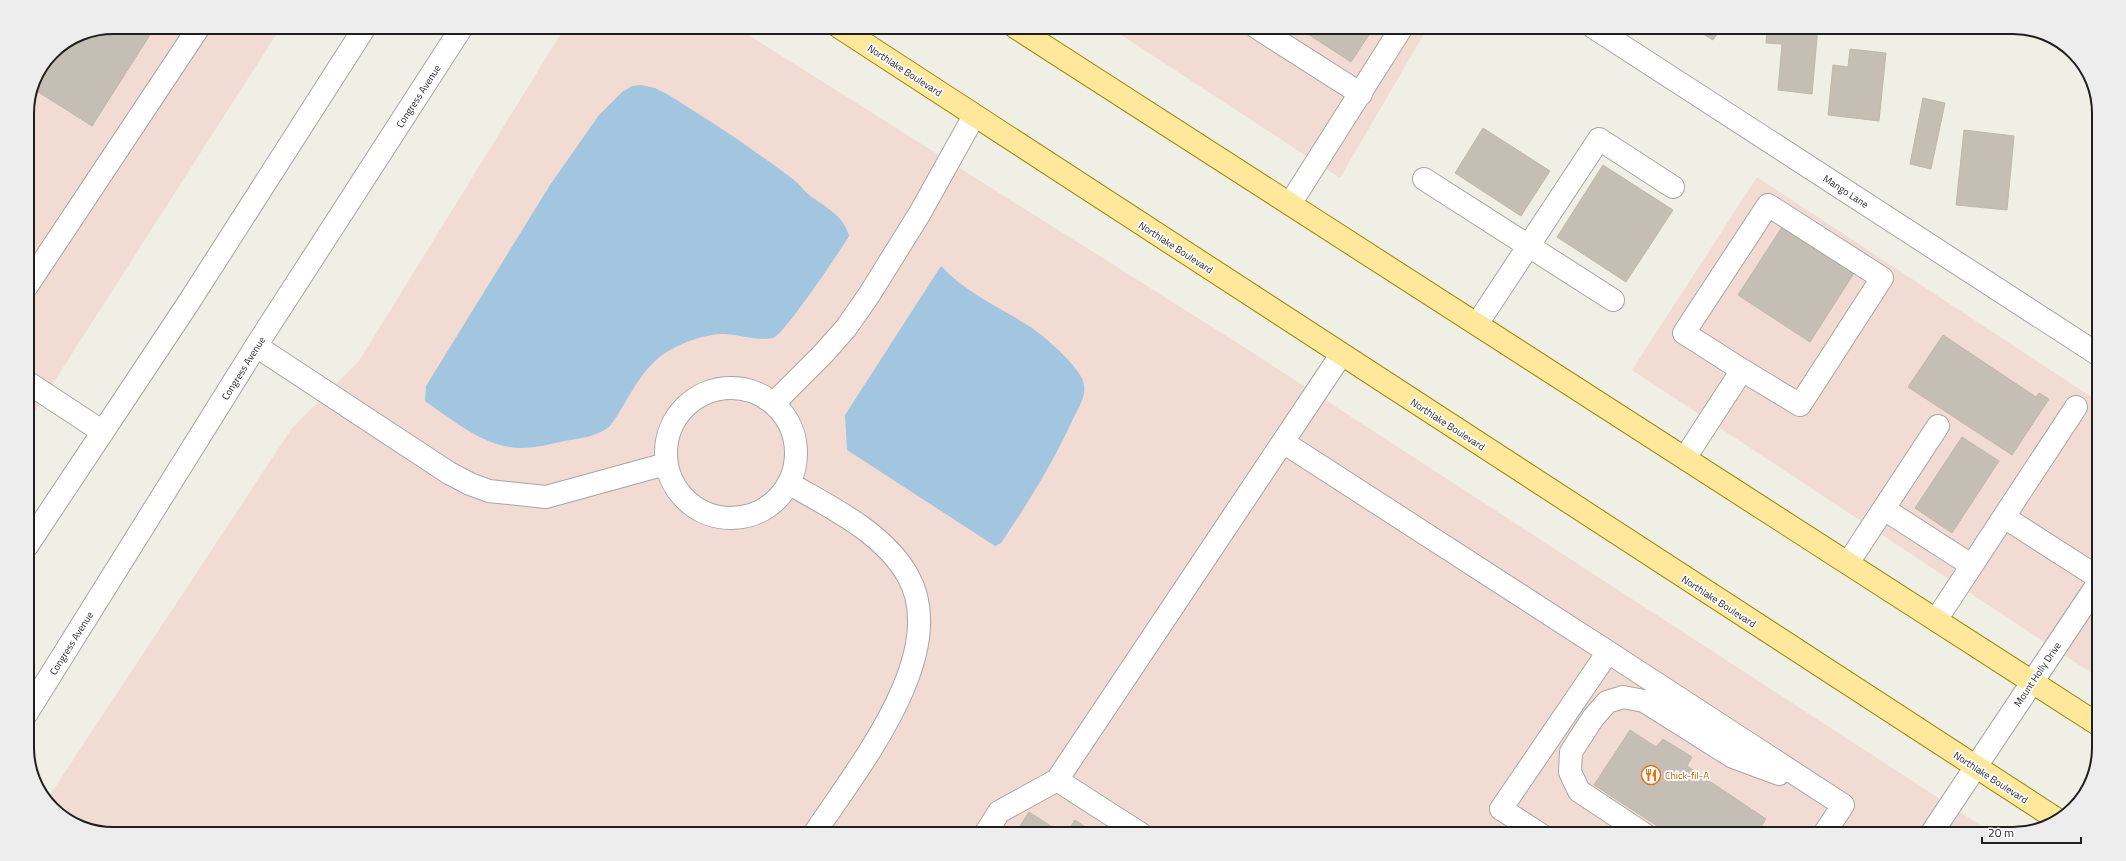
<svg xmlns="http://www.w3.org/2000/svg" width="2126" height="861" font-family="'Titillium Web',sans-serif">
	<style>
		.commercial { fill: #f2dbd3 }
		.water { fill: #a3c6e0 }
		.building { fill: #c5beb4; stroke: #c2b8a6 }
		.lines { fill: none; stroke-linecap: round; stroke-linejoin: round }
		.minor-casing { stroke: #a6a6a6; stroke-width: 24 }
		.major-casing { stroke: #9a8600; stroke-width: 24 }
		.minor { stroke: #fff; stroke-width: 22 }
		.major { stroke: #ffe89b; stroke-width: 22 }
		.labels { text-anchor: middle; stroke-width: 3.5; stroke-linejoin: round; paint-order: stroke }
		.street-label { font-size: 10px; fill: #1f1f1f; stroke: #fff }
		.food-label { font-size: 10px; fill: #c56008; stroke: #fff; text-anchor: start }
		.rim { fill: none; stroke: #1f1f1f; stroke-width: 2 }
	</style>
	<rect width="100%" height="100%" fill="#f0efe5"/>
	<!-- commercial -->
	<path class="commercial" d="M 113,27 L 281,27 L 27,424 L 27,108 L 34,80 L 52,52 Z
		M 565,27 L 736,27 L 1236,342 L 1994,834 L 113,834 L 80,828 L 46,801 L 292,428 L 359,361 Z
		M 1109,27 L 1428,27 L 1340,178 Z
		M 1757,177 L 2099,402 L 2099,678 L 1632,370 Z"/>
	<!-- water -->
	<path class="water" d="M 641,85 L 655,88 L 667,94 C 711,121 753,149 794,180 C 800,184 804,191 809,195 C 825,207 844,215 849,236 C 841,250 786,331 775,337 C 764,343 735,333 721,334 C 704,335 687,341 672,349 C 640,366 630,399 610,426 C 597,437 581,438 564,441 C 551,444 536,448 522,448 C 485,448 454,421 425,401 L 426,386 L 550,185 L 599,115 L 622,92 L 632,86 Z
		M 941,266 C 965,292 999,307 1029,326 C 1042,334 1083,369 1084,385 C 1086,397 1078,409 1073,419 C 1053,463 1028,503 1001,543 L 995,546 L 847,450 L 845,415 Z"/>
	<!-- building -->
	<path class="building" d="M 113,27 L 155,27 L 92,126 L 32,88 L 34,80 L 52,52 L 80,33 Z
		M 1297,27 L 1374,27 L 1351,62 Z
		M 1692,27 L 1722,27 L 1713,40 Z
		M 1767,27 L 1818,27 L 1812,94 L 1778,90 L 1782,44 L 1766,43 Z
		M 1850,49 L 1886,53 L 1879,121 L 1828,115 L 1833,65 L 1848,67 Z
		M 1923,98 L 1945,103 L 1931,169 L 1910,164 Z
		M 1483,128 L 1550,171 L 1521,216 L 1455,173 Z
		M 1964,130 L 2014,136 L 2007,210 L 1956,205 Z
		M 1603,165 L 1673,210 L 1626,282 L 1557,237 Z
		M 1784,224 L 1856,270 L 1810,342 L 1738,295 Z
		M 1943,335 L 2036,397 L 2039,393 L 2049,399 L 2012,455 L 1908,387 Z
		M 1962,437 L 1999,461 L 1952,533 L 1915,508 Z
		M 1630,730 L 1656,747 L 1663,739 L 1692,757 L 1687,766 L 1766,819 L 1756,834 L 1670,834 L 1594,785 Z
		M 1029,812 L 1063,834 L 1015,834 Z
		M 1075,820 L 1096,834 L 1066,834 Z"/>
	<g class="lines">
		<!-- minor casing -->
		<g class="minor-casing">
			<path id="minor" d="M 1256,27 L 1361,94
				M 1593,27 L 2099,355
				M 1424,179 L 1613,300
				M 1290,204 L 1402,27
				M 27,286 L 199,27
				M 1477,324 L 1599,139 L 1673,187
				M 256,346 L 449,473 L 470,484 L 489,491 L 546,497 L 666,464
				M 27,382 L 103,432
				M666 453a65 65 0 1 1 130 0a65 65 0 1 1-130 0Z
				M 774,403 L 823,354 L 846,328 L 869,295 L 920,213 L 974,116
				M 1283,442 L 1608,652
				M 1685,458 L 1742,370 L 1800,405 L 1882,278 L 1768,205 L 1684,333 L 1742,370
				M 790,484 C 832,508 884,533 908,576 C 952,654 855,771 814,834
				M 1884,509 L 1971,565
				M 2004,517 L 2099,578
				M 27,546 L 189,302 L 365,27
				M 1848,563 L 1938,426
				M 1936,620 L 2076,407
				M 27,713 L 256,346 L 462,27
				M 1057,780 L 1341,355
				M 985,834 L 999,812 L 1057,780 L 1141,834
				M 1540,834 L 1501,809 L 1608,652 L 1843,805 L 1824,834
				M 1644,834 L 1579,791 L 1570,772 L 1571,752 L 1593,718 L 1607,702 L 1623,697 L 1644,701 L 1733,757 L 1779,774
				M 1931,834 L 2099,582"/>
		</g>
		<!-- major casing -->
		<g class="major-casing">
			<path id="major" d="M 839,27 L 2058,820
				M 1015,27 L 2099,725"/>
		</g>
		<!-- minor -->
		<use href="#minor" class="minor"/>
		<!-- major -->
		<use href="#major" class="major"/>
	</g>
	<!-- icons -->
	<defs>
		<g id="restaurant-ring" transform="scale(1)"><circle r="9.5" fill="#fff" stroke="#e8710a" stroke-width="1.5"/><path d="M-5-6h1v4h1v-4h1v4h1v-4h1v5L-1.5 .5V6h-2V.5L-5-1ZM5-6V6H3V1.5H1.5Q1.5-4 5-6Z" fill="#e8710a"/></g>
	</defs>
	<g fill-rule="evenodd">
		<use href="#restaurant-ring" x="1651" y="775"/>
	</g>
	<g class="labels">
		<!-- street labels -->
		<g class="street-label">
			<text transform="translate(905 70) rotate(33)" y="4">Northlake Boulevard</text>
			<text transform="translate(418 96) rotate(-57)" y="4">Congress Avenue</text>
			<text transform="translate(1846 191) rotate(33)" y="4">Mango Lane</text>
			<text transform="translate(1176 247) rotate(33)" y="4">Northlake Boulevard</text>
			<text transform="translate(243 368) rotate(-58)" y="4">Congress Avenue</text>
			<text transform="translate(1448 424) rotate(33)" y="4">Northlake Boulevard</text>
			<text transform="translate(1719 601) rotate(33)" y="4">Northlake Boulevard</text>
			<text transform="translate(71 643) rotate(-58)" y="4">Congress Avenue</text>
			<text transform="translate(2037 674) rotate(-56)" y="4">Mount Holly Drive</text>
			<text transform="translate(1991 777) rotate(33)" y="4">Northlake Boulevard</text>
		</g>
		<!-- food labels -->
		<g class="food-label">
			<text x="1665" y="779">Chick-fil-A</text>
		</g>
	</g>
	<!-- crop -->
	<path d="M0 0H2126V861H0ZM113 34H2013A79 79 0 0 1 2092 113V748A79 79 0 0 1 2013 827H113A79 79 0 0 1 34 748V113A79 79 0 0 1 113 34Z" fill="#ededed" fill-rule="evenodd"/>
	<path class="rim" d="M113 34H2013A79 79 0 0 1 2092 113V748A79 79 0 0 1 2013 827H113A79 79 0 0 1 34 748V113A79 79 0 0 1 113 34Z"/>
	<!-- scale -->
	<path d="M1982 837v6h99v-6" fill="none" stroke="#1f1f1f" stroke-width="2"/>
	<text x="1988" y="837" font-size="12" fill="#1f1f1f" stroke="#ffffff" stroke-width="3" paint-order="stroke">20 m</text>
</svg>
